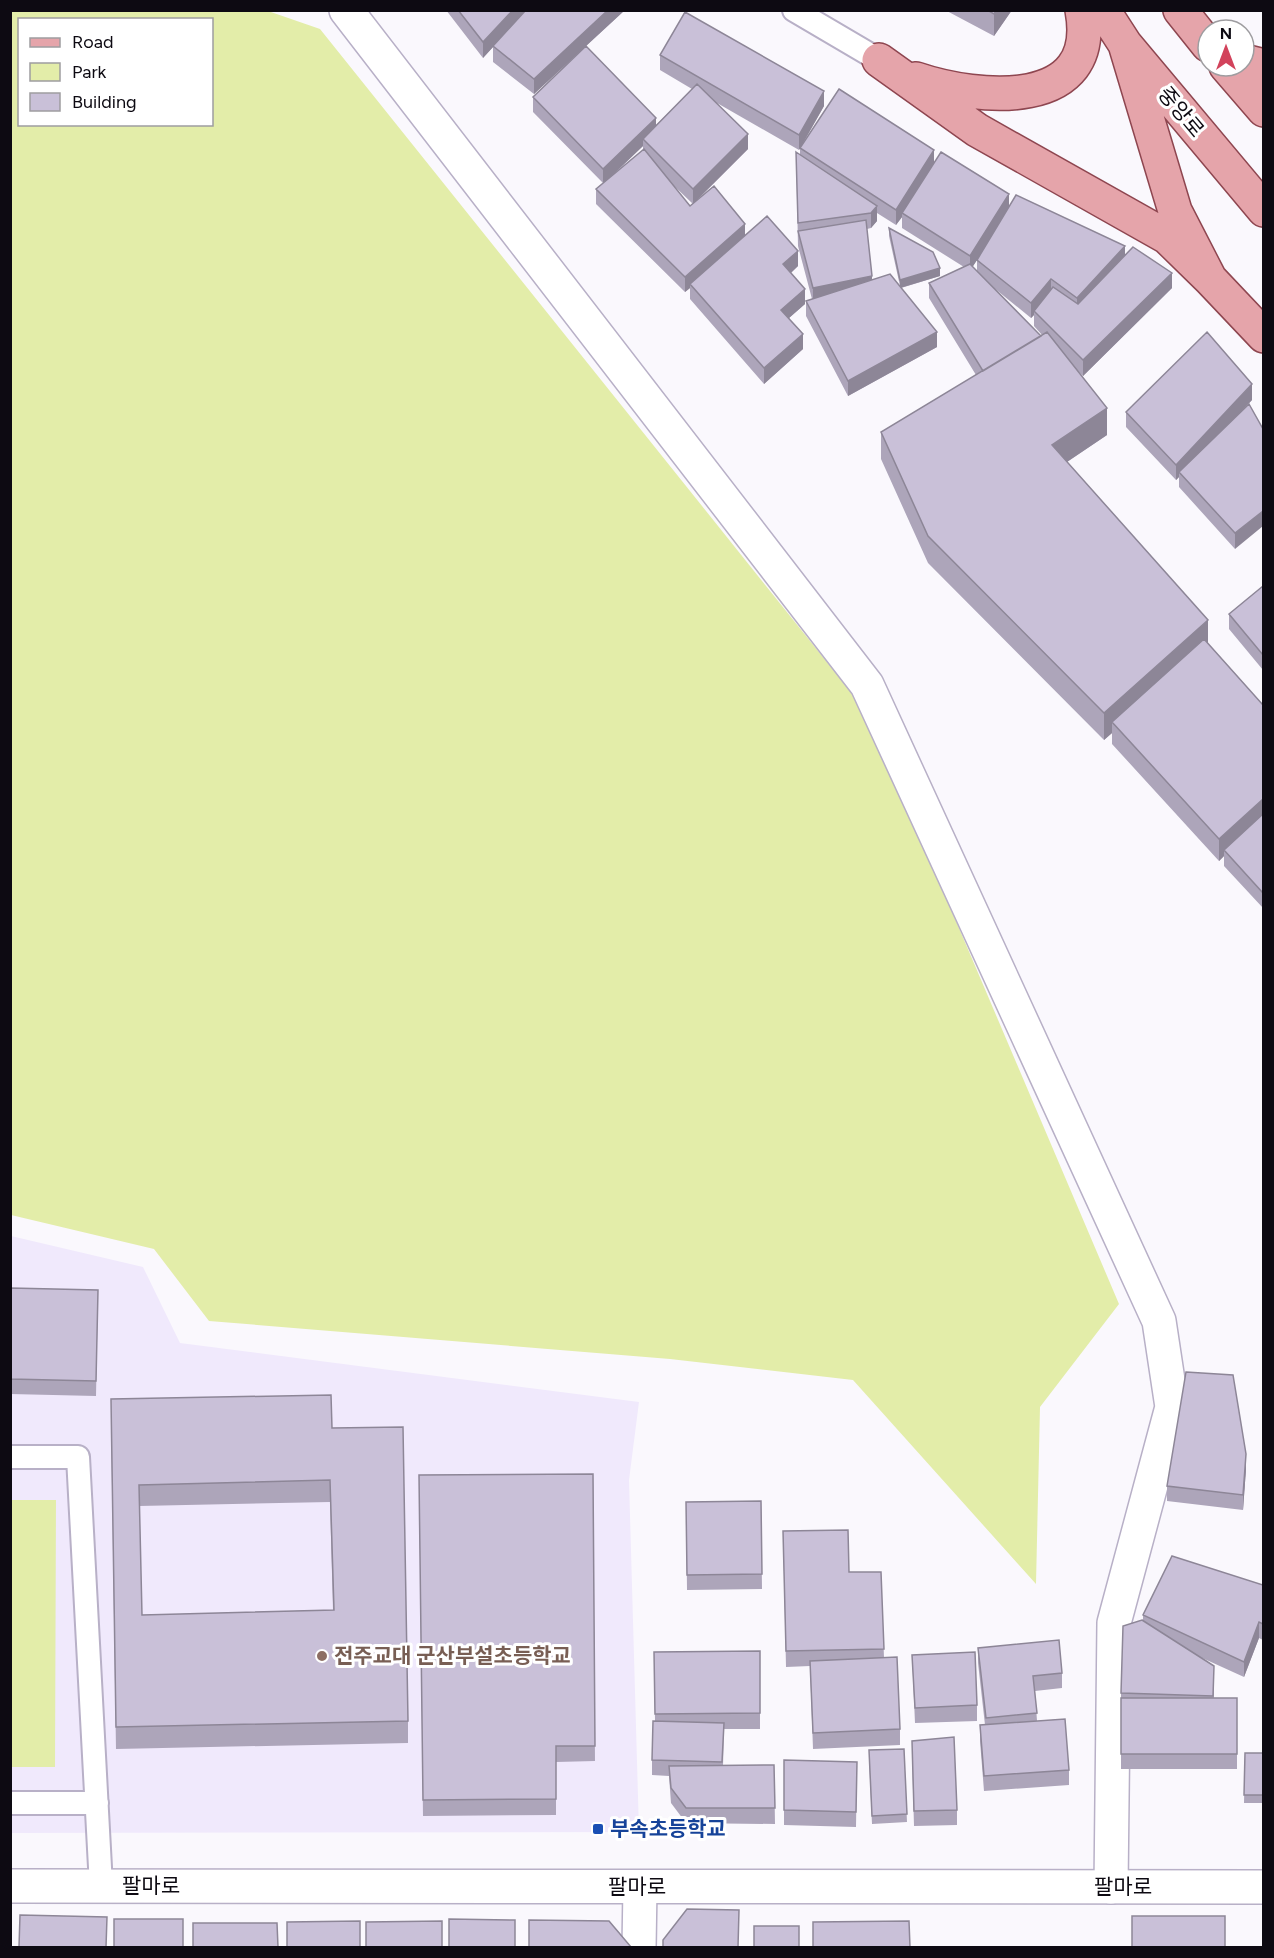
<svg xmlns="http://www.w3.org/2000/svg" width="1274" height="1958" font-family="Figtree,'Noto Sans KR',sans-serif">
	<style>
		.built { fill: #f0e9fc }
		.green { fill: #e3eda9; fill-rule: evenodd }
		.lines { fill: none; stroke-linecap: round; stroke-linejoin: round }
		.service-casing { stroke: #b8b0c7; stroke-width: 26 }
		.minor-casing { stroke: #b8b0c7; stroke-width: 36 }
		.tertiary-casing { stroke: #b8b0c7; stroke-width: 36 }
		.primary-casing { stroke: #8e4650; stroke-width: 36 }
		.service { stroke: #fff; stroke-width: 22 }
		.minor { stroke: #fff; stroke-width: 33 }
		.tertiary { stroke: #fff; stroke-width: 33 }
		.primary { stroke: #e5a4aa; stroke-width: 33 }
		.wall { fill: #ada5ba; fill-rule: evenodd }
		.shaded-wall { fill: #8d8697 }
		.building { fill: #c9c0d8; stroke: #8d8697; stroke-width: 1.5; fill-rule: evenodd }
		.education-dot { fill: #8d6e63; stroke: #fff; stroke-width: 2 }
		.transit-dot { fill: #1a4fb4; stroke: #fff; stroke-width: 2 }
		.labels { text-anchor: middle; stroke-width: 6; stroke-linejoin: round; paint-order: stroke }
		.street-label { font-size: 21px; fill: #0d0a12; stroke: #fff }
		.education-label { font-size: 21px; font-weight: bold; fill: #785e54; stroke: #fff; text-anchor: start }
		.transit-label { font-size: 21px; font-weight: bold; fill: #164399; stroke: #fff; text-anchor: start }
	</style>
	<rect width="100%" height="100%" fill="#faf8fd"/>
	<!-- built -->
	<path class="built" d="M 11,1236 L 143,1267 L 180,1343 L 639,1402 L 629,1480 L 639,1832 L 11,1833 Z"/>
	<!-- green -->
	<path class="green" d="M 11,11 L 268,11 L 320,29 L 867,712 L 1119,1304 L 1040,1407 L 1036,1584 L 853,1380 L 670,1359 L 209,1321 L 154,1249 L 11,1215 ZM 20,20 L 212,20 L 212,124 L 20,124 Z
		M 11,1500 L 56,1500 L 55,1767 L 11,1767 Z"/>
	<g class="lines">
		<!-- service casing -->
		<g class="service-casing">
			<path id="service" d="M 794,10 L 879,60
				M 10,1457 L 78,1457 L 101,1886
				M 10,1803 L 97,1803"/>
		</g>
		<!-- minor casing -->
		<g class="minor-casing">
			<path id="minor" d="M 346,10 L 867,685 L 1159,1321 L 1172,1407 L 1114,1623 L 1111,1887
				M 639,1948 L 640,1887"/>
		</g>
		<!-- tertiary casing -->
		<g class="tertiary-casing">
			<path id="tertiary" d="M 10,1886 L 1264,1887"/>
		</g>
		<!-- primary casing -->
		<g class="primary-casing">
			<path id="primary" d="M 1103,10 L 1125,44 L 1264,210
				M 1180,10 L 1208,45
				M 1125,44 L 1175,211 L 1210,279 L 1264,336
				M 879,60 L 977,130 L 1167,237 L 1210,279
				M 1244,61 L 1264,66
				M 1226,66 L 1264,110
				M 916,79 C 978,100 1101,112 1082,10"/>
		</g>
		<!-- service -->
		<use href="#service" class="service"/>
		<!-- minor -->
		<use href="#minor" class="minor"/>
		<!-- tertiary -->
		<use href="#tertiary" class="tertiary"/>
		<!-- primary -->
		<use href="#primary" class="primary"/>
	</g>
	<!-- wall -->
	<path class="wall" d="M 446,10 L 625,10 L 534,94 L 493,62 L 493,47 L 483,58 Z
		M 945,10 L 1012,10 L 994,36 Z
		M 660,55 L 824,106 L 801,147 L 934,162 L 1009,207 L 1125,254 L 1172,288 L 1083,376 L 1077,370 L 1107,435 L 1067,462 L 1208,644 L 1263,705 L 1263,908 L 1224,866 L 1224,856 L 1219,861 L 1112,744 L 1112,733 L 1104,740 L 928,563 L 881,459 L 881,432 L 976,375 L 929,298 L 929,283 L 964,267 L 902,228 L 902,217 L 896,225 L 877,213 L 877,221 L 871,228 L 867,229 L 872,280 L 900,286 L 889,236 L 889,228 L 940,276 L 901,288 L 937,347 L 848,396 L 806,316 L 806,301 L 812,299 L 798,246 L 796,152 L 800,155 L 800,148 L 799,150 L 717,103 L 748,149 L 696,201 L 745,236 L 798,266 L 791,273 L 805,304 L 789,318 L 803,349 L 764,384 L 690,299 L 690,288 L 685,292 L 596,204 L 596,189 L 603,183 L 533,112 L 533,97 L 656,125 L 692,89 L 660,70 ZM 643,146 L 643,150 L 612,176 ZM 671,183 L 693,204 L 690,206 ZM 977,260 L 977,272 L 972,267 ZM 994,288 L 1031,318 L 1034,315 L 1034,326 L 1042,335 L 1041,336 Z
		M 1252,400 L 1242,410 L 1235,549 L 1179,487 L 1179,477 L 1176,480 L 1126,427 L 1126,412 Z
		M 1263,586 L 1263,670 L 1229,629 L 1229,614 Z
		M 10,1288 L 98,1290 L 96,1396 L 10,1394 Z
		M 111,1421 L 332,1428 L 408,1721 L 408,1743 L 116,1749 ZM 330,1502 L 333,1610 L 142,1615 L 139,1506 Z
		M 1246,1469 L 1243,1510 L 1167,1501 L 1167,1486 Z
		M 593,1474 L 595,1761 L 556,1762 L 556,1815 L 423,1816 L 419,1475 Z
		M 761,1501 L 762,1589 L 687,1590 L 686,1502 Z
		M 783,1531 L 849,1572 L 881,1572 L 884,1658 L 900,1729 L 900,1745 L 813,1749 L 810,1666 L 786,1667 Z
		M 1263,1585 L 1263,1640 L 1259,1638 L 1244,1677 L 1200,1657 L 1214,1681 L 1214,1698 L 1237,1698 L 1237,1769 L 1121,1769 L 1121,1693 L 1143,1620 L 1143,1615 Z
		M 978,1648 L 1062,1673 L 1062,1688 L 1035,1691 L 1037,1721 L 1069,1770 L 1069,1785 L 984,1791 L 980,1741 L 980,1725 L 985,1725 L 978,1663 Z
		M 760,1651 L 760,1729 L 724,1729 L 723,1766 L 774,1765 L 775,1824 L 686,1823 L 671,1803 L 669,1776 L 652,1775 L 652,1760 L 655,1721 L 654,1652 Z
		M 912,1655 L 977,1705 L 977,1721 L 915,1723 Z
		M 904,1749 L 907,1822 L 872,1824 L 869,1758 Z
		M 1245,1753 L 1263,1753 L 1263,1803 L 1244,1803 Z
		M 912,1756 L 957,1810 L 957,1825 L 914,1826 Z
		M 784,1760 L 857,1762 L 856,1827 L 784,1825 Z"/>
	<!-- shaded-wall -->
	<path class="shaded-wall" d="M 513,10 L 527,10 L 483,58 L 483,42 Z
		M 608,10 L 625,10 L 534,94 L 534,79 Z
		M 996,10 L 1012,10 L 994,36 L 994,14 Z
		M 824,91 L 824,106 L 799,150 L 799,135 Z
		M 656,118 L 656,133 L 643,139 L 643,146 L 603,184 L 603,169 Z
		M 748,134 L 748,149 L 693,204 L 693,189 Z
		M 934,150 L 934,165 L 902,213 L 902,217 L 896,225 L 896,210 Z
		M 1009,194 L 1009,210 L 970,271 L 970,256 Z
		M 877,206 L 877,221 L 871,228 L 871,213 Z
		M 745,224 L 745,240 L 690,284 L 690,288 L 685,292 L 685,277 Z
		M 1125,246 L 1125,261 L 1077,314 L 1077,298 Z
		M 798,251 L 798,266 L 783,280 L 783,264 Z
		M 940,268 L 940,276 L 900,288 L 900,280 Z
		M 1172,273 L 1172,288 L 1083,376 L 1083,360 Z
		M 872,276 L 872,291 L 813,303 L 813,288 Z
		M 1051,279 L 1051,294 L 1034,311 L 1034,315 L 1031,318 L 1031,303 Z
		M 805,289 L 805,304 L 781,325 L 781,310 Z
		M 937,332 L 937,347 L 848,396 L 848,381 Z
		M 803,334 L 803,349 L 764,384 L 764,368 Z
		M 1252,384 L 1252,400 L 1181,475 L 1179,472 L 1179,477 L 1176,480 L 1176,465 Z
		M 1107,408 L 1107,435 L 1052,472 L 1052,445 Z
		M 1263,511 L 1263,526 L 1235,549 L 1235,533 Z
		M 1208,620 L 1208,647 L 1112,722 L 1112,733 L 1104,740 L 1104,713 Z
		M 1263,799 L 1263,821 L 1224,850 L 1224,856 L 1219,861 L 1219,839 Z
		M 1246,1454 L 1246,1469 L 1243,1510 L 1243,1495 Z
		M 1259,1622 L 1259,1638 L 1244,1677 L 1244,1662 Z"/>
	<!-- building -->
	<path class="building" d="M 458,10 L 513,10 L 483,42 Z
		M 526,10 L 608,10 L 534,79 L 493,46 Z
		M 987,10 L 996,10 L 994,14 Z
		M 685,12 L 824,91 L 799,135 L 660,55 Z
		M 586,46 L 656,118 L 603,169 L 533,97 Z
		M 697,84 L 748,134 L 693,189 L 643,139 Z
		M 839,89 L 934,150 L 896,210 L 800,148 Z
		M 644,149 L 690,206 L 714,186 L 745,224 L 685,277 L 596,189 Z
		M 796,152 L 877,206 L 871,213 L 798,223 Z
		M 941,152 L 1009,194 L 970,256 L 902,213 Z
		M 1016,195 L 1125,246 L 1077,298 L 1051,279 L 1031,303 L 977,260 Z
		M 767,216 L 798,251 L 783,264 L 805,289 L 781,310 L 803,334 L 764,368 L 690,284 Z
		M 866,220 L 872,276 L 813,288 L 798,231 Z
		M 889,228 L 933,252 L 940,268 L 900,280 Z
		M 1133,247 L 1172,273 L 1083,360 L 1034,311 L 1053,287 L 1078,304 Z
		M 970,264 L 1041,336 L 983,371 L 929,283 Z
		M 890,274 L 937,332 L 848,381 L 806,301 Z
		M 1047,332 L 1107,408 L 1052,445 L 1208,620 L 1104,713 L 928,536 L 881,432 Z
		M 1207,332 L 1252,384 L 1176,465 L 1126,412 Z
		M 1249,404 L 1263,429 L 1263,511 L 1235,533 L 1179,472 Z
		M 1263,586 L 1263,655 L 1229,614 Z
		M 1204,639 L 1263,705 L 1263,799 L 1219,839 L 1112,722 Z
		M 1263,814 L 1263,893 L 1224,850 Z
		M 10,1288 L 98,1290 L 96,1381 L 10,1379 Z
		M 1186,1372 L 1233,1375 L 1246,1454 L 1243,1495 L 1167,1486 Z
		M 331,1395 L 332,1428 L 403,1427 L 408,1721 L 116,1727 L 111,1399 ZM 330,1480 L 334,1610 L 142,1615 L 139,1485 Z
		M 593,1474 L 595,1746 L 556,1746 L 556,1799 L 423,1800 L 419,1475 Z
		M 761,1501 L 762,1574 L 687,1575 L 686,1502 Z
		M 848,1530 L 849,1572 L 881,1572 L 884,1649 L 786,1651 L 783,1531 Z
		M 1172,1556 L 1263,1585 L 1263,1624 L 1259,1622 L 1244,1662 L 1143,1615 Z
		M 1142,1620 L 1214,1666 L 1213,1696 L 1121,1693 L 1123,1626 Z
		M 1059,1640 L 1062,1673 L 1033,1676 L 1037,1713 L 986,1718 L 978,1648 Z
		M 760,1651 L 760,1713 L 655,1714 L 654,1652 Z
		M 975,1652 L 977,1705 L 915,1708 L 912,1655 Z
		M 897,1657 L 900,1729 L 813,1733 L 810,1661 Z
		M 1121,1698 L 1237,1698 L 1237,1754 L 1121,1754 Z
		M 1065,1719 L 1069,1770 L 984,1776 L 980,1725 Z
		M 653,1721 L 724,1723 L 722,1762 L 652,1760 Z
		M 954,1737 L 957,1810 L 914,1811 L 912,1741 Z
		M 904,1749 L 907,1814 L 872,1816 L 869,1750 Z
		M 1245,1753 L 1263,1753 L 1263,1795 L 1244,1795 Z
		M 784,1760 L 857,1762 L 856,1812 L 784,1810 Z
		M 774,1765 L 775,1808 L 686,1808 L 671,1788 L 669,1766 Z
		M 687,1909 L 739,1910 L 738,1947 L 663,1947 L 663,1940 Z
		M 20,1915 L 107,1917 L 106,1947 L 19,1947 Z
		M 1132,1916 L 1225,1916 L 1225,1947 L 1132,1947 Z
		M 114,1919 L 183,1919 L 183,1947 L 114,1947 Z
		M 449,1919 L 515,1920 L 515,1947 L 449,1947 Z
		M 529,1920 L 609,1921 L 631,1947 L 529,1947 Z
		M 360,1921 L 360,1947 L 287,1947 L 287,1922 Z
		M 442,1921 L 442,1947 L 366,1947 L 366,1922 Z
		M 909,1921 L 910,1947 L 813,1947 L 813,1922 Z
		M 193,1923 L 277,1923 L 278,1947 L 193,1947 Z
		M 754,1926 L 799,1926 L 799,1947 L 754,1947 Z"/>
	<!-- markers -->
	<circle class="education-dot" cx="322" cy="1656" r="6"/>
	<rect class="transit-dot" x="592" y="1823" width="12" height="12" rx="3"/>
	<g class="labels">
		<!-- street labels -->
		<g class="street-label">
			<text transform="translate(1181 112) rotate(50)" y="7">중앙로</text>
			<text x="151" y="1893">팔마로</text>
			<text x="637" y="1894">팔마로</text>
			<text x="1123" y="1894">팔마로</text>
		</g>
		<!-- education labels -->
		<g class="education-label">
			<text x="334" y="1663">전주교대 군산부설초등학교</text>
		</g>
		<!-- transit labels -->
		<g class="transit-label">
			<text x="610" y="1836">부속초등학교</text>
		</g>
	</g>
	<!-- border -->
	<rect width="1274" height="1958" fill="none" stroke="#0d0a12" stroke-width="24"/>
	<!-- legend -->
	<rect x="18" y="18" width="195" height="108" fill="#ffffff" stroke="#9e9da0" stroke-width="1.5"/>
	<rect x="30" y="38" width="30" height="9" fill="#e5a4aa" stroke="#9e9da0" stroke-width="1.5"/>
	<text x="72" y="48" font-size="18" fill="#0d0a12">Road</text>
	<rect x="30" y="63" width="30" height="18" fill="#e3eda9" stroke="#9e9da0" stroke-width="1.5"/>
	<text x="72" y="78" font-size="18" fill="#0d0a12">Park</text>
	<rect x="30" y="93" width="30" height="18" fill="#c9c0d8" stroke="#9e9da0" stroke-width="1.5"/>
	<text x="72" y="108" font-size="18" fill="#0d0a12">Building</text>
	<!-- north arrow -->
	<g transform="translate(1226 48)"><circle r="28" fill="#ffffff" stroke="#9e9da0" stroke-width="1.5"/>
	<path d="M0-4.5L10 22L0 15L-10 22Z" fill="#d2425b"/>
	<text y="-9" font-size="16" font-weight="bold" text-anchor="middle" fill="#0d0a12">N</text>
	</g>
</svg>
